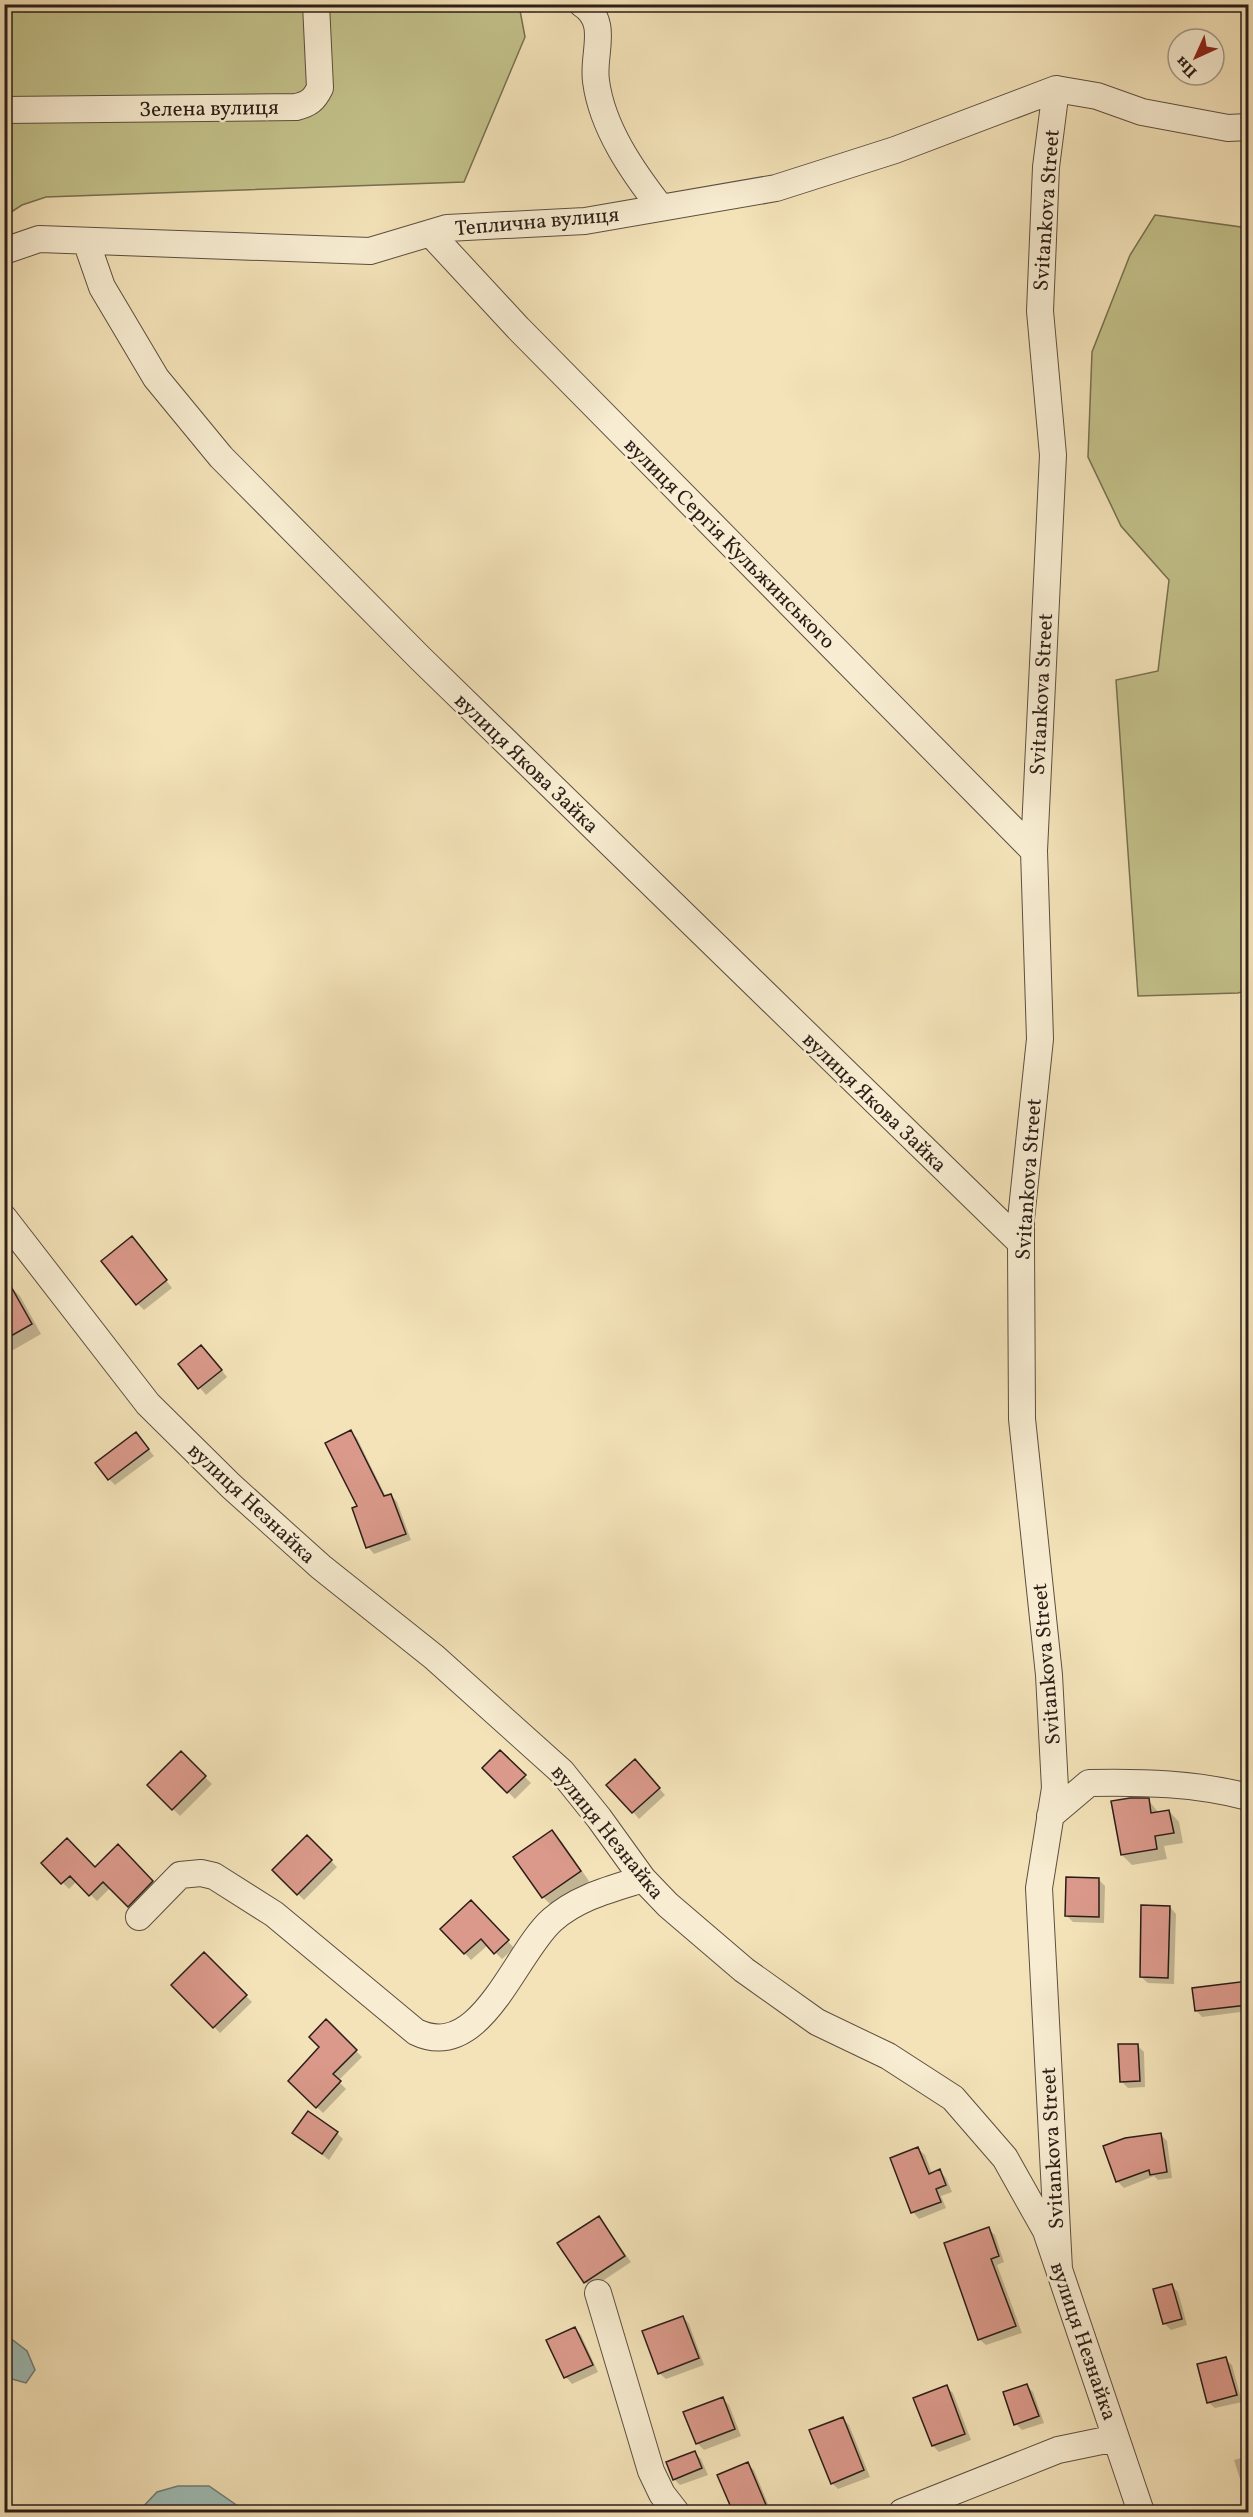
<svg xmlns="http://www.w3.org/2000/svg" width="1253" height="2517" font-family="Vollkorn,serif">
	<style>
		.green { fill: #c3c18a; stroke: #777051; stroke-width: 1.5 }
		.water { fill: #9ebdb7; stroke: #707d77; stroke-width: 1.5 }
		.shadow { fill: #0003 }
		.building { fill: #da998a; stroke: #2b1e18; stroke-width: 1.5 }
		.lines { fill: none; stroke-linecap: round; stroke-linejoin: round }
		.minor-casing { stroke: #5d4f40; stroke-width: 28 }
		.minor { stroke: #f8edd2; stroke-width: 26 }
		.labels { text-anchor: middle; stroke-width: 5; stroke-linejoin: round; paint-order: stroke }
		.street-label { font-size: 21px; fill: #2b1e18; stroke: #f8edd2 }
	</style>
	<rect width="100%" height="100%" fill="#f4e3b9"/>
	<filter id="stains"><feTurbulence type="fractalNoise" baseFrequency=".00333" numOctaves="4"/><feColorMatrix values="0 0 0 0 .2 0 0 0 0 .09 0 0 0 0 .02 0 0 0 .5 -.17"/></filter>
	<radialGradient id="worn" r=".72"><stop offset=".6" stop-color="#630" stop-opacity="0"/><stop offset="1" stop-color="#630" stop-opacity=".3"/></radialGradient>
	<!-- green -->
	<path class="green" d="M 5,5 L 519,5 L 525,37 L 464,182 L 46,197 L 22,205 L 5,216 Z
		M 1155,215 L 1248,228 L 1248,990 L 1238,993 L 1138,996 L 1116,680 L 1158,671 L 1169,580 L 1121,526 L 1088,457 L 1092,352 L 1130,255 Z"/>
	<!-- water -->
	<path class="water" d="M 5,2334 L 27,2351 L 35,2370 L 26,2383 L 12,2379 L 5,2372 Z
		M 178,2486 L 209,2486 L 238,2506 L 261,2512 L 138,2512 L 157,2492 Z"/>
	<!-- shadow -->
	<path class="shadow" d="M 138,1245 L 172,1288 L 144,1310 L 138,1304 Z
		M 10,1286 L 20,1296 L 41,1334 L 8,1353 L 4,1349 L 4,1289 Z
		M 208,1353 L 227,1377 L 206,1395 L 180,1364 Z
		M 351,1432 L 357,1438 L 386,1497 L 391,1495 L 397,1502 L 411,1540 L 374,1554 L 368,1547 Z
		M 142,1441 L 154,1456 L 115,1485 L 109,1479 Z
		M 500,1752 L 531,1783 L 515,1799 L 484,1768 Z
		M 181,1753 L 212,1784 L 180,1816 L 149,1785 Z
		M 641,1768 L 665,1795 L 639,1819 L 633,1812 Z
		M 1148,1800 L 1159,1813 L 1169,1811 L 1179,1822 L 1183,1843 L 1164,1846 L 1167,1859 L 1132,1865 L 1122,1855 Z
		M 552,1832 L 562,1842 L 589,1881 L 553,1907 L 543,1897 Z
		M 307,1837 L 337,1867 L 304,1900 L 274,1870 Z
		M 118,1846 L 159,1888 L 135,1912 L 111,1887 L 97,1901 L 77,1881 L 69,1889 L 43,1863 L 95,1869 Z
		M 1098,1879 L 1105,1886 L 1104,1923 L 1073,1922 L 1067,1916 Z
		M 471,1902 L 514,1948 L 502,1959 L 488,1945 L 471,1960 L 442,1929 Z
		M 1170,1907 L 1176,1914 L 1174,1984 L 1148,1983 L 1141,1977 Z
		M 204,1954 L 252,2002 L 220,2033 L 173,1985 Z
		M 1247,1983 L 1248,2011 L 1202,2017 L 1196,2010 Z
		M 326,2021 L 362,2057 L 338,2081 L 346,2089 L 323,2113 L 290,2081 L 322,2047 Z
		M 1137,2045 L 1144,2052 L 1145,2087 L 1128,2088 L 1121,2081 Z
		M 294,2133 L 337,2133 L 343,2139 L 329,2160 Z
		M 1160,2134 L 1167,2141 L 1172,2178 L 1158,2180 L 1154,2176 L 1124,2188 L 1117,2181 Z
		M 918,2149 L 925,2155 L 932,2174 L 940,2171 L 946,2178 L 952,2192 L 941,2196 L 946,2208 L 919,2219 L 913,2212 Z
		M 599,2218 L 631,2262 L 592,2288 L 585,2282 Z
		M 988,2229 L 995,2235 L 1004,2262 L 997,2265 L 1022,2333 L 986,2345 L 979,2339 Z
		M 1171,2285 L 1178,2292 L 1187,2325 L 1171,2330 L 1164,2323 Z
		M 683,2317 L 689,2324 L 704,2365 L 666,2379 L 659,2373 Z
		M 575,2328 L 581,2335 L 598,2372 L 572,2384 L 566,2377 L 548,2341 Z
		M 1225,2359 L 1232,2365 L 1242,2402 L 1215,2408 L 1208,2402 Z
		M 946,2386 L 953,2393 L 971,2440 L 939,2452 L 933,2446 Z
		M 1027,2386 L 1033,2392 L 1044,2423 L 1022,2430 L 1016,2424 Z
		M 723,2399 L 729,2405 L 741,2436 L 704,2450 L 697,2443 Z
		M 842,2418 L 849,2425 L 870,2477 L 838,2489 L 832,2483 Z
		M 695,2453 L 701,2459 L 708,2475 L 680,2485 L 674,2479 Z
		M 1248,2456 L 1248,2504 L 1234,2460 Z
		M 747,2464 L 754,2470 L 768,2504 L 747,2512 L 736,2512 L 733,2509 Z
		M 811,2505 L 816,2512 L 791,2512 Z
		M 1039,2505 L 1046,2512 L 1019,2512 Z"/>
	<!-- building -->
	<path class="building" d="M 132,1236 L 167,1280 L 136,1305 L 101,1261 Z
		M 4,1274 L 32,1324 L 4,1340 Z
		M 201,1345 L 222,1370 L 198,1389 L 178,1364 Z
		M 351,1430 L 384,1496 L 391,1494 L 406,1534 L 366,1548 L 352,1508 L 357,1506 L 325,1443 Z
		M 136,1432 L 149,1449 L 108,1480 L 95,1463 Z
		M 500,1750 L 526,1775 L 507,1793 L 482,1768 Z
		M 181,1751 L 206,1776 L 172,1810 L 147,1785 Z
		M 635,1759 L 660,1788 L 632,1813 L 606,1785 Z
		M 1130,1798 L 1149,1798 L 1151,1813 L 1169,1810 L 1174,1833 L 1155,1836 L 1157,1849 L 1121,1855 L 1111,1801 Z
		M 552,1830 L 581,1871 L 542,1898 L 513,1857 Z
		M 307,1835 L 332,1860 L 297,1895 L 272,1870 Z
		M 67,1838 L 95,1867 L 118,1844 L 153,1881 L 128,1907 L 103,1882 L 89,1896 L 70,1876 L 61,1884 L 41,1863 Z
		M 1066,1877 L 1099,1878 L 1099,1917 L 1065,1916 Z
		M 471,1900 L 509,1940 L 494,1954 L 481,1939 L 464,1954 L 440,1929 Z
		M 1141,1905 L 1170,1906 L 1168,1978 L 1140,1977 Z
		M 204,1952 L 247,1995 L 213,2028 L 171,1985 Z
		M 1248,1981 L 1248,2005 L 1195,2011 L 1192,1988 Z
		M 326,2019 L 357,2050 L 333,2074 L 341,2081 L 316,2108 L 288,2081 L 319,2047 L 309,2037 Z
		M 1118,2044 L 1138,2044 L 1140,2081 L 1120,2082 Z
		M 308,2111 L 338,2132 L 322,2154 L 292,2133 Z
		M 1161,2133 L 1167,2172 L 1150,2175 L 1149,2170 L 1116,2182 L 1103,2146 L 1125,2138 Z
		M 918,2147 L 929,2174 L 940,2169 L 946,2185 L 936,2189 L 941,2202 L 911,2213 L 890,2158 Z
		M 599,2216 L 625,2256 L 584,2283 L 557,2243 Z
		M 989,2227 L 999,2256 L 991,2259 L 1016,2326 L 978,2340 L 944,2243 Z
		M 1172,2284 L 1182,2319 L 1163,2324 L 1153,2289 Z
		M 683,2316 L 699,2358 L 658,2374 L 642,2331 Z
		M 575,2327 L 593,2365 L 564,2378 L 546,2340 Z
		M 1226,2357 L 1237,2395 L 1207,2403 L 1197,2364 Z
		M 1027,2384 L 1039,2416 L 1014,2425 L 1003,2392 Z
		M 947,2385 L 965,2434 L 932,2446 L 913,2398 Z
		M 723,2397 L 735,2429 L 696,2444 L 683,2412 Z
		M 843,2417 L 864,2470 L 831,2484 L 809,2430 Z
		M 695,2451 L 702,2468 L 673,2480 L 666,2462 Z
		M 748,2462 L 769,2512 L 733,2512 L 717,2475 Z"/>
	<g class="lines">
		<!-- minor casing -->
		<g class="minor-casing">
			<path id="minor" d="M 582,4 C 610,22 592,54 596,81 C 602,128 633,172 661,208
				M 1056,89 L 1046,167 L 1040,311 L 1053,455 L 1034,851 L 1040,1039 L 1021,1219 L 1021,1243 L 1022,1419 L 1049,1675 L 1055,1788 L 1039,1888 L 1059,2269
				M 4,110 L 296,107 C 309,104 314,100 320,88 L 316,4
				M 430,233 L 518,328 L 1034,851
				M 86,241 L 102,287 L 156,378 L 221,457 L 420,658 L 1021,1243
				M 4,251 L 39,239 L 370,251 L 447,228 L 585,221 L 776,188 L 895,150 L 1056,89 L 1097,96 L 1142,112 L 1228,128 L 1248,127
				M 4,1218 L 148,1404 L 231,1486 L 321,1567 L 434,1657 L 562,1772 L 599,1818 L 643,1879 L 668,1905 L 744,1970 L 817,2022 L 888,2056 L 953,2098 L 1005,2158 L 1046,2231 L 1141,2512
				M 1050,1816 L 1089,1783 C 1143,1782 1195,1783 1248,1797
				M 139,1917 L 180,1875 L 201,1873 L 214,1876 L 274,1914 L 416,2032 C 481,2063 514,1954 552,1920 C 578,1897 611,1889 643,1879
				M 598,2293 L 651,2471 L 662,2494 L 676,2512
				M 902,2512 L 1058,2450 L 1116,2438"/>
		</g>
		<!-- minor -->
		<use href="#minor" class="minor"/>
	</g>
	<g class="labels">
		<!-- street labels -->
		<g class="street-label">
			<text transform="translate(209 108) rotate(-1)" y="7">Зелена вулиця</text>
			<text transform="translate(1046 210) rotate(-86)" y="7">Svitankova Street</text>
			<text transform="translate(537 221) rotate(-5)" y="7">Теплична вулиця</text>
			<text transform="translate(730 543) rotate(45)" y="7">вулиця Сергія Кульжинського</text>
			<text transform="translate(1041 694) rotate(-87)" y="7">Svitankova Street</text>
			<text transform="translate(527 763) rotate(44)" y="7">вулиця Якова Зайка</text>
			<text transform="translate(875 1102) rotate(44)" y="7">вулиця Якова Зайка</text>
			<text transform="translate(1028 1179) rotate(-86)" y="7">Svitankova Street</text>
			<text transform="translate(252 1503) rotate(43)" y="7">вулиця Незнайка</text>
			<text transform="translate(1046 1664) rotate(-95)" y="7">Svitankova Street</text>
			<text transform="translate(608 1832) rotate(51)" y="7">вулиця Незнайка</text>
			<text transform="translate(1052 2148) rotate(-93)" y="7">Svitankova Street</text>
			<text transform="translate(1084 2341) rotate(71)" y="7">вулиця Незнайка</text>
		</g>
	</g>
	<!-- margin -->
	<rect width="1253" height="2517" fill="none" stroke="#f4e3b9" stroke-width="24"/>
	<rect x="6" y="6" width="1241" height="2505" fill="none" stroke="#2b1e18" stroke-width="3"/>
	<rect x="12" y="12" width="1229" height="2493" fill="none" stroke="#2b1e18" stroke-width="1.5"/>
	<!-- north arrow -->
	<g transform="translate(1196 57) rotate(225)"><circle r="28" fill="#f8edd2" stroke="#a69a88" stroke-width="1.5"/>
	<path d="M0-4.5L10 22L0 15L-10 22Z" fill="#8f2418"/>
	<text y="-9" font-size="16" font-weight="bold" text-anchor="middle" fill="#2b1e18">Пн</text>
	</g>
	<rect width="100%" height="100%" filter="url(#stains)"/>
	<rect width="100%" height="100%" fill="url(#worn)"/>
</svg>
